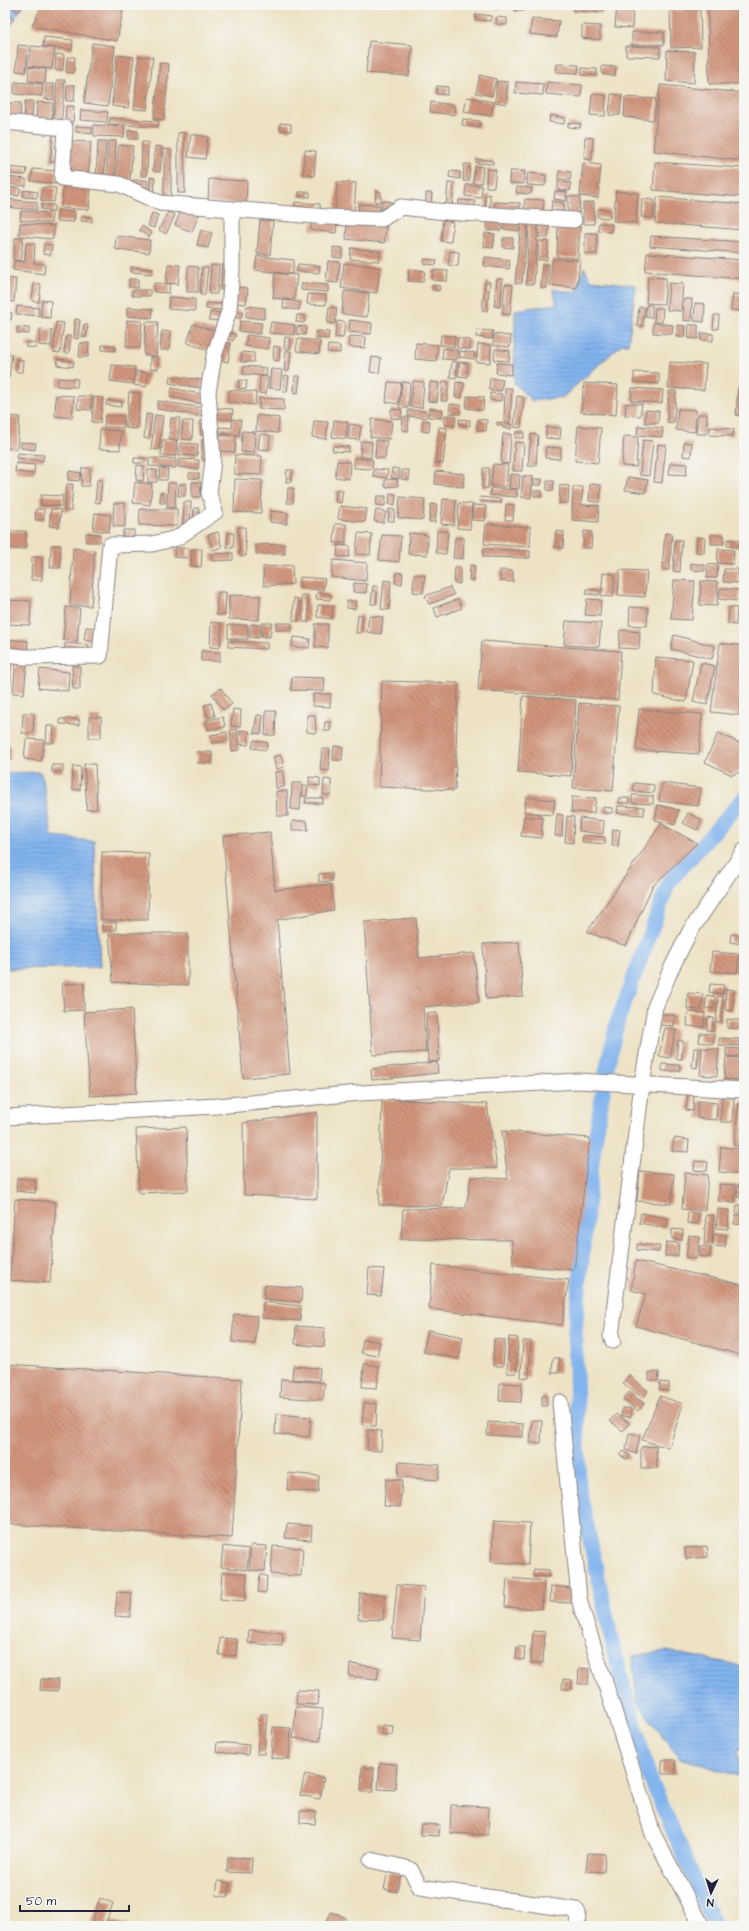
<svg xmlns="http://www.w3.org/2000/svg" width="749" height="1931" font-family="'Architects Daughter',sans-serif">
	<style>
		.water { fill: url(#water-rules); stroke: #526b94 }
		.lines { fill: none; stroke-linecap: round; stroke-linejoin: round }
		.canal { stroke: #82b4ee; stroke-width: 15 }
		.building { fill: url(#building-back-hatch) }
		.minor-casing { stroke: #888280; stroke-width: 17 }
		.minor { stroke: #fff; stroke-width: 15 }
	</style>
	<defs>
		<pattern id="water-rules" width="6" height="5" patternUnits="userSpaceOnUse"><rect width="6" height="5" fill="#82b4ee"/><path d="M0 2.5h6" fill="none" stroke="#709acd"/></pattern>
		<pattern id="building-back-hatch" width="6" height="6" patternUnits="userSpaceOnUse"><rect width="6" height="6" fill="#d1957b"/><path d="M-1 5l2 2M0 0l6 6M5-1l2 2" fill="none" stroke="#a97966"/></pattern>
	</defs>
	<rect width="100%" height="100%" fill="#f6f6f2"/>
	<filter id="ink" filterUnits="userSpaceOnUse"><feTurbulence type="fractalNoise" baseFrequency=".025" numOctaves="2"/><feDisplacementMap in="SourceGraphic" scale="8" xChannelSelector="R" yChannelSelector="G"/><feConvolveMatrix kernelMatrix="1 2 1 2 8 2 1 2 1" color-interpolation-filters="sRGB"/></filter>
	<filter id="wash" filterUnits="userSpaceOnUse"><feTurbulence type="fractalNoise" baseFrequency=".012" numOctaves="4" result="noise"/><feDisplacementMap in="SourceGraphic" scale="16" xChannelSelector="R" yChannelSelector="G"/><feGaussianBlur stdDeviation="0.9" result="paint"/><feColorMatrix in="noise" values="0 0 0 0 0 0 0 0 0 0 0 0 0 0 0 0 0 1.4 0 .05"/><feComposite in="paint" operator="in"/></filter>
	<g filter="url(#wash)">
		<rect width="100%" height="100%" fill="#ede2c4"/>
		<!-- water -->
		<path class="water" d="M 584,267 L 591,280 L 636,285 L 628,344 L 622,344 L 563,397 L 532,401 L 514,383 L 515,310 L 557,304 L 553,289 L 576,293 Z
			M 40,772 L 43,780 L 52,837 L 94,841 L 100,967 L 5,969 L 5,773 Z
			M 666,1651 L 744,1666 L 744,1749 L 738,1749 L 741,1777 L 679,1758 L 637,1702 L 632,1656 Z"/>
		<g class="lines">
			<!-- canal -->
			<path class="canal" d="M 5,19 L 16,5
				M 715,1926 L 649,1776 L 614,1651 L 579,1489 L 575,1330 L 592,1160 L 606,1072 L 617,1023 L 669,882 L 744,798"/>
		</g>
		<g id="blocks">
			<!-- building -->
			<path class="building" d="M 10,5 L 24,5 L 18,12 Z
				M 42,5 L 124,5 L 117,41 L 32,26 Z
				M 494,5 L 504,5 L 504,9 L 494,9 Z
				M 515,5 L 524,5 L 524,11 L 515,11 Z
				M 573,5 L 604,5 L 603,13 L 573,11 Z
				M 617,5 L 633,5 L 632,28 L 615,27 Z
				M 673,5 L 700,5 L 700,8 L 673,9 Z
				M 708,5 L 744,5 L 744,84 L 709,84 Z
				M 670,10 L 700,10 L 701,47 L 671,48 Z
				M 5,13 L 14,19 L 7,27 L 5,25 Z
				M 476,14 L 491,16 L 490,21 L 475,20 Z
				M 497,17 L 507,18 L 507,25 L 496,24 Z
				M 532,19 L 559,21 L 557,37 L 530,34 Z
				M 582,25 L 600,26 L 600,40 L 582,38 Z
				M 632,32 L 664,32 L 664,45 L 632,45 Z
				M 44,37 L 73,40 L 72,50 L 43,46 Z
				M 369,41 L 412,45 L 409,76 L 366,73 Z
				M 92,43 L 115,46 L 108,106 L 84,103 Z
				M 18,45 L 28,46 L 26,72 L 16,71 Z
				M 31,46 L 55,48 L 52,69 L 28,66 Z
				M 626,46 L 660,47 L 660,57 L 626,56 Z
				M 667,50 L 695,52 L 694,83 L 666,81 Z
				M 56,54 L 64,55 L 63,70 L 55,70 Z
				M 117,55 L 134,57 L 128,108 L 112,106 Z
				M 139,56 L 153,57 L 147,110 L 134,109 Z
				M 67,57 L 75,57 L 74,73 L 66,72 Z
				M 160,63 L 169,64 L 164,120 L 154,119 Z
				M 557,64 L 579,65 L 578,73 L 556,72 Z
				M 602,66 L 616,67 L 615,76 L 602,74 Z
				M 29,67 L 46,69 L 45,83 L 28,81 Z
				M 582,68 L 597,69 L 597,76 L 581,75 Z
				M 480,75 L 496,79 L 492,96 L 476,93 Z
				M 57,80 L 65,80 L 61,126 L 53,125 Z
				M 497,81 L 508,82 L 506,104 L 495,102 Z
				M 5,82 L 11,82 L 10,98 L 5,98 Z
				M 15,82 L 43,84 L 42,96 L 14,94 Z
				M 516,82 L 543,84 L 543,95 L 515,93 Z
				M 547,82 L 582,85 L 581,97 L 546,94 Z
				M 46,84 L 54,84 L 53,100 L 45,99 Z
				M 67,85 L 75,85 L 74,101 L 66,101 Z
				M 660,85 L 744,93 L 744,161 L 653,151 Z
				M 437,86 L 448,87 L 447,95 L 436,94 Z
				M 592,94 L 606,95 L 605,116 L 590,115 Z
				M 611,94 L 622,95 L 620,115 L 609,115 Z
				M 467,97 L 494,102 L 491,116 L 464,112 Z
				M 625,97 L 656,99 L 654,120 L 624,117 Z
				M 25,101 L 33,101 L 32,121 L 24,121 Z
				M 37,102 L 53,103 L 52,123 L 36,122 Z
				M 431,102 L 454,105 L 455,115 L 430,112 Z
				M 5,103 L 21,103 L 20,120 L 5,119 Z
				M 66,106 L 74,106 L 73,122 L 65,121 Z
				M 81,110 L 108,112 L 107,122 L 80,120 Z
				M 550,115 L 565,118 L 564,124 L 549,122 Z
				M 110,118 L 159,121 L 158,127 L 109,124 Z
				M 463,119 L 480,121 L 479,128 L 462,125 Z
				M 280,123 L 291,124 L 291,131 L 280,130 Z
				M 568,123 L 581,124 L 580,128 L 568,127 Z
				M 94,125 L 125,127 L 124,137 L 94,136 Z
				M 76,126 L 92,127 L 92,134 L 76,132 Z
				M 128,130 L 138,131 L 138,139 L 128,139 Z
				M 184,132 L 185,193 L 178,193 L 178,133 Z
				M 191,134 L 208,137 L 205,159 L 188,157 Z
				M 53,135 L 57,135 L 55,162 L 50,162 Z
				M 585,137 L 593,138 L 592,160 L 584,159 Z
				M 67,141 L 91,142 L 88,179 L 64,177 Z
				M 98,141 L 106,141 L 104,179 L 96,178 Z
				M 108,141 L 116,141 L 115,178 L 107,178 Z
				M 142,142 L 148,142 L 147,176 L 141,176 Z
				M 119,145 L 133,146 L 130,181 L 116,180 Z
				M 155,146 L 162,147 L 160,172 L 153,171 Z
				M 164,149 L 171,150 L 171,197 L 164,197 Z
				M 305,150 L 316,151 L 314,176 L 303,175 Z
				M 476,159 L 493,161 L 493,164 L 476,163 Z
				M 655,162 L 744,168 L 744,197 L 653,190 Z
				M 583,163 L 601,165 L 598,198 L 580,196 Z
				M 464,164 L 470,164 L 469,181 L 463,181 Z
				M 475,166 L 483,167 L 481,184 L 473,183 Z
				M 7,167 L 27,169 L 26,175 L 6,174 Z
				M 33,169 L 57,171 L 56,184 L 31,181 Z
				M 487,169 L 496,170 L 494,187 L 486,187 Z
				M 450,171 L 460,172 L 460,179 L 449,177 Z
				M 510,171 L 525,171 L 524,184 L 509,183 Z
				M 559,171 L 571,172 L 570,180 L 558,179 Z
				M 528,173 L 546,175 L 545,186 L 527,185 Z
				M 6,177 L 26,179 L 26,186 L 6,184 Z
				M 150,177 L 155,178 L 154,197 L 149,196 Z
				M 209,179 L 247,181 L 246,204 L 208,202 Z
				M 133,180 L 147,180 L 147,188 L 132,187 Z
				M 558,181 L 571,183 L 570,191 L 558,190 Z
				M 337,182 L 356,183 L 354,213 L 335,213 Z
				M 64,183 L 91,185 L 89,210 L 61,208 Z
				M 448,183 L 454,183 L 452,207 L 446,207 Z
				M 466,185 L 482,186 L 481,198 L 465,196 Z
				M 5,187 L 20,188 L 19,196 L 5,194 Z
				M 43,187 L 56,188 L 54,202 L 41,201 Z
				M 517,187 L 532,188 L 531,194 L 516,193 Z
				M 24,190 L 38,192 L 37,198 L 23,197 Z
				M 376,191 L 381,192 L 381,202 L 375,202 Z
				M 555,191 L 567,192 L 566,201 L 554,199 Z
				M 616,191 L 638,193 L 636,223 L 613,221 Z
				M 299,192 L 310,192 L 310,197 L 299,197 Z
				M 426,193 L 432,193 L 431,205 L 426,204 Z
				M 490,194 L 490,212 L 486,212 L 485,195 Z
				M 568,196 L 580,197 L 579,217 L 568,216 Z
				M 657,197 L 744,204 L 744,230 L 655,223 Z
				M 5,199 L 37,202 L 37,210 L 5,207 Z
				M 525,199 L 544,200 L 543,213 L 524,212 Z
				M 642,199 L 654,200 L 653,218 L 641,217 Z
				M 459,200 L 475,201 L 474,212 L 458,211 Z
				M 382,201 L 392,202 L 391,212 L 381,211 Z
				M 552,201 L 564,203 L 564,211 L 551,210 Z
				M 295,202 L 320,204 L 320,212 L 295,211 Z
				M 495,202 L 520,203 L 519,214 L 494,212 Z
				M 594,202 L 594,224 L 583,224 L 583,203 Z
				M 42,204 L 54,205 L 54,211 L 41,209 Z
				M 359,204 L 380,205 L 380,216 L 358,215 Z
				M 182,208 L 199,214 L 192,232 L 175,225 Z
				M 598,209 L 610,210 L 610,218 L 597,217 Z
				M 58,210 L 75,212 L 74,222 L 56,221 Z
				M 21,211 L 52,213 L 51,223 L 20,220 Z
				M 168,212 L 175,215 L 166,234 L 159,230 Z
				M 152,213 L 158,215 L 154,228 L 148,226 Z
				M 82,216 L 92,217 L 92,222 L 81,221 Z
				M 488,219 L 502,221 L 501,231 L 487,230 Z
				M 260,220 L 273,221 L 270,255 L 257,254 Z
				M 443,220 L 453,222 L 451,242 L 441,241 Z
				M 504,221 L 520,222 L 519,231 L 503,229 Z
				M 541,221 L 550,223 L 548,238 L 539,237 Z
				M 312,222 L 337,224 L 336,233 L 311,230 Z
				M 347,222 L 386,226 L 384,243 L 346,239 Z
				M 521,222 L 528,223 L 522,283 L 515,283 Z
				M 20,223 L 54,226 L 53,239 L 19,236 Z
				M 599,223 L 612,224 L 611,232 L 598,231 Z
				M 529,224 L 538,224 L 534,284 L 526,284 Z
				M 142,226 L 152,233 L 149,237 L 139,230 Z
				M 558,226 L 580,227 L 578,258 L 557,257 Z
				M 201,230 L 212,233 L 208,248 L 197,245 Z
				M 485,233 L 495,234 L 493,248 L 484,247 Z
				M 585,233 L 597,233 L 597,254 L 585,254 Z
				M 116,236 L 150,240 L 149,253 L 115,249 Z
				M 651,236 L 744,242 L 744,253 L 650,246 Z
				M 15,238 L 23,238 L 21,261 L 13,260 Z
				M 503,238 L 513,238 L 513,248 L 503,247 Z
				M 539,241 L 548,241 L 547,260 L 538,260 Z
				M 26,243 L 35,244 L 34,263 L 45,264 L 44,274 L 13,270 L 14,261 L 25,262 Z
				M 44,244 L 52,245 L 51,255 L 43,254 Z
				M 333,247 L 343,248 L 342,258 L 333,257 Z
				M 351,248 L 380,251 L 379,261 L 350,259 Z
				M 450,251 L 459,252 L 458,266 L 448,265 Z
				M 647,253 L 744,260 L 744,279 L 645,271 Z
				M 257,256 L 294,260 L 292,274 L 255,270 Z
				M 485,257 L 510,260 L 509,269 L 484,266 Z
				M 424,259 L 437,260 L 436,265 L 424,264 Z
				M 552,259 L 580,260 L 577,288 L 550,285 Z
				M 328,261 L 340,262 L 338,283 L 326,282 Z
				M 344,263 L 380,267 L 377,293 L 341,288 Z
				M 168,264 L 180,265 L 178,284 L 166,283 Z
				M 298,264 L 320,266 L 319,273 L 297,271 Z
				M 542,264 L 549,265 L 547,288 L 541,288 Z
				M 211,265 L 219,265 L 217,294 L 209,294 Z
				M 222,265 L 230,265 L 229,290 L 220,290 Z
				M 188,266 L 198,267 L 198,292 L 187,292 Z
				M 131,267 L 153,269 L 152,274 L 131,272 Z
				M 202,267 L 208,267 L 205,295 L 200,295 Z
				M 409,269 L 425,271 L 423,282 L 408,281 Z
				M 433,270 L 448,271 L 447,281 L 432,280 Z
				M 275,273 L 297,275 L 294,300 L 273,298 Z
				M 648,277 L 666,278 L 664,304 L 646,303 Z
				M 6,278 L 16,279 L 14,302 L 5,301 Z
				M 129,279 L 138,279 L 138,288 L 129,287 Z
				M 497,279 L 503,279 L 500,307 L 494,306 Z
				M 485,282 L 490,282 L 487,311 L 482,310 Z
				M 34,283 L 41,284 L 39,302 L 32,301 Z
				M 154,283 L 170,284 L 169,293 L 154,292 Z
				M 302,283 L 328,285 L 328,292 L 301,290 Z
				M 669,283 L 683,284 L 681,311 L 667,310 Z
				M 505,284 L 513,285 L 510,315 L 502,314 Z
				M 433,285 L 440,286 L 439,291 L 432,290 Z
				M 236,287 L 248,288 L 246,304 L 235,303 Z
				M 132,290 L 150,290 L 150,296 L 132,296 Z
				M 344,291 L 369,293 L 367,317 L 342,314 Z
				M 308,294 L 326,295 L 326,305 L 307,304 Z
				M 733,294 L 744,295 L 744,311 L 731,310 Z
				M 169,297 L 195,299 L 195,311 L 168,309 Z
				M 684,299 L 692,299 L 691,321 L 683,320 Z
				M 42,300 L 51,301 L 50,318 L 41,317 Z
				M 284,300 L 300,302 L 299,310 L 283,308 Z
				M 207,303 L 224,304 L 224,310 L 206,309 Z
				M 695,303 L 705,304 L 704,322 L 694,321 Z
				M 646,305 L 652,305 L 652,317 L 645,317 Z
				M 17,306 L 39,308 L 39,316 L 16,314 Z
				M 247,306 L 265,308 L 264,319 L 246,317 Z
				M 127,307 L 153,309 L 152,318 L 127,316 Z
				M 329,307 L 337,308 L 335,324 L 327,323 Z
				M 639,307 L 644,307 L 643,326 L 637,326 Z
				M 655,308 L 663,308 L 662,322 L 654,322 Z
				M 233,309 L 243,313 L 240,319 L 230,315 Z
				M 5,312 L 12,313 L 11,320 L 5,319 Z
				M 210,312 L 221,313 L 221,321 L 209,320 Z
				M 297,315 L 305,315 L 304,323 L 296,322 Z
				M 714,315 L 719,315 L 718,329 L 713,329 Z
				M 75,319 L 80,320 L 78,339 L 74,338 Z
				M 127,320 L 142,321 L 140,348 L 126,347 Z
				M 350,320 L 372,323 L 371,334 L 349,332 Z
				M 240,321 L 262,323 L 260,334 L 239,331 Z
				M 337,321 L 345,322 L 343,338 L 335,337 Z
				M 56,322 L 64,323 L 60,353 L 53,352 Z
				M 146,322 L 158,322 L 156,356 L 144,355 Z
				M 271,322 L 295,325 L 294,335 L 269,333 Z
				M 653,323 L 673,325 L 672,334 L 653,333 Z
				M 84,324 L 88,325 L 86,337 L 82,337 Z
				M 193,324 L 218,332 L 213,351 L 187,343 Z
				M 677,325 L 685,326 L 684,337 L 676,337 Z
				M 689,325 L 698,325 L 698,339 L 688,338 Z
				M 297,326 L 306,327 L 305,335 L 297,334 Z
				M 17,327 L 29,328 L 29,334 L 17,333 Z
				M 40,329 L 52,330 L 51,346 L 39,345 Z
				M 477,330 L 493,331 L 492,339 L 476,337 Z
				M 162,331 L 171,332 L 169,350 L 160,350 Z
				M 226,331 L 236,335 L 233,341 L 223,337 Z
				M 316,331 L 329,332 L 328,339 L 315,338 Z
				M 701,333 L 713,334 L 713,341 L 701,340 Z
				M 494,334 L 511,336 L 510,347 L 493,345 Z
				M 247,335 L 269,338 L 268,349 L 245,346 Z
				M 441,335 L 455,336 L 454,347 L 440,345 Z
				M 66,336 L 71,336 L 69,353 L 64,353 Z
				M 349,336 L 366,337 L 365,348 L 348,347 Z
				M 285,337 L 291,338 L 290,349 L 284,349 Z
				M 458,338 L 470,340 L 470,349 L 457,348 Z
				M 298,339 L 320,341 L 319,354 L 296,351 Z
				M 220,341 L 231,343 L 228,362 L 217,360 Z
				M 26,342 L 36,343 L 36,348 L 26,347 Z
				M 80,343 L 89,343 L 88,357 L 79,357 Z
				M 416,343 L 438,345 L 436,361 L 415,359 Z
				M 478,344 L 491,345 L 490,363 L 476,362 Z
				M 102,345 L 115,345 L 115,351 L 102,350 Z
				M 328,345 L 340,346 L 340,353 L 327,352 Z
				M 274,346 L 280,347 L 279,361 L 273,360 Z
				M 443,348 L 457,350 L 456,360 L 442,359 Z
				M 495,349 L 510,351 L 509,361 L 494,360 Z
				M 286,351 L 291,351 L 289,371 L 284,371 Z
				M 460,351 L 475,353 L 474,359 L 459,357 Z
				M 242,352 L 254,353 L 254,362 L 241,362 Z
				M 5,354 L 12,354 L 9,378 L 5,378 Z
				M 150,357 L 158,357 L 158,369 L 150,369 Z
				M 372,357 L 381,358 L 379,373 L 370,372 Z
				M 17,359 L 23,360 L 22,372 L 16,372 Z
				M 58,359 L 74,361 L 73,367 L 57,365 Z
				M 452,361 L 457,362 L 456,378 L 450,377 Z
				M 459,362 L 468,363 L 467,377 L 458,376 Z
				M 670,362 L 706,364 L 704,390 L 668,388 Z
				M 497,363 L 512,364 L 511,375 L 496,373 Z
				M 112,365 L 135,367 L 133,384 L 110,381 Z
				M 244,366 L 267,368 L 266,376 L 243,374 Z
				M 271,369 L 282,370 L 280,389 L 269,388 Z
				M 137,371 L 149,373 L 146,387 L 134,385 Z
				M 634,372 L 659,373 L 659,384 L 634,382 Z
				M 285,375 L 289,376 L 287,392 L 283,392 Z
				M 170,376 L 204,380 L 202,388 L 169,383 Z
				M 260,376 L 268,377 L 266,394 L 259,393 Z
				M 295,376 L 300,376 L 298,393 L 294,392 Z
				M 58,378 L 78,379 L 77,387 L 57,386 Z
				M 490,378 L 503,380 L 501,391 L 489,390 Z
				M 239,380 L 247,381 L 246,389 L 238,388 Z
				M 413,381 L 424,382 L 422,408 L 410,407 Z
				M 443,381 L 449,382 L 447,401 L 441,401 Z
				M 388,382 L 401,383 L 398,404 L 386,402 Z
				M 402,382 L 410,383 L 408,408 L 399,408 Z
				M 430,382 L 439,383 L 437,402 L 428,401 Z
				M 456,382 L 464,383 L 462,398 L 455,397 Z
				M 584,383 L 618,385 L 616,415 L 581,412 Z
				M 172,388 L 204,395 L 202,404 L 170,397 Z
				M 505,388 L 512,388 L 510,422 L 504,421 Z
				M 632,388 L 663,390 L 662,403 L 631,401 Z
				M 738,388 L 744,388 L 744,416 L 736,415 Z
				M 229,390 L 256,392 L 255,405 L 228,402 Z
				M 669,391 L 676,391 L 674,423 L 667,422 Z
				M 129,392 L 140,393 L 137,429 L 126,428 Z
				M 490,393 L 502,394 L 501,401 L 490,400 Z
				M 56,395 L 74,396 L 72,418 L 55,416 Z
				M 78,396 L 92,396 L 91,410 L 77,409 Z
				M 467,396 L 484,397 L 483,410 L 466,408 Z
				M 517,396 L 524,397 L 521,428 L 514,427 Z
				M 94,397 L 103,398 L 100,423 L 92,422 Z
				M 259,398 L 284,399 L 284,410 L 259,409 Z
				M 107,400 L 122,402 L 121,407 L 106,405 Z
				M 158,401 L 204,408 L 203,416 L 157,409 Z
				M 626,403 L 642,404 L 640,416 L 625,415 Z
				M 450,404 L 461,405 L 460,414 L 449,413 Z
				M 216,408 L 233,409 L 232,420 L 215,418 Z
				M 429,408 L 443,410 L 442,418 L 428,417 Z
				M 391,409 L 402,410 L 401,419 L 391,418 Z
				M 678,409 L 696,410 L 695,432 L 676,430 Z
				M 408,410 L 426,411 L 426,418 L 408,416 Z
				M 646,410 L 659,411 L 658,423 L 645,423 Z
				M 146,414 L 152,415 L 149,439 L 144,438 Z
				M 698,414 L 707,414 L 706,434 L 696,434 Z
				M 155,415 L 163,416 L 159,450 L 151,449 Z
				M 257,415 L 279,418 L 278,433 L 256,431 Z
				M 445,415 L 456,416 L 455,426 L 444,424 Z
				M 6,416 L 20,417 L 17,449 L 5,448 Z
				M 105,416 L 124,416 L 124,428 L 104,427 Z
				M 403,417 L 409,417 L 408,431 L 402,430 Z
				M 171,418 L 180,418 L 178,440 L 169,439 Z
				M 233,419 L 241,420 L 239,435 L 219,433 L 220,427 L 232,428 Z
				M 372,419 L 392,421 L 390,439 L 370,437 Z
				M 459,419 L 470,420 L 470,426 L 459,424 Z
				M 478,419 L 487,420 L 486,431 L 477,430 Z
				M 334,420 L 348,422 L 346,439 L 332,437 Z
				M 423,420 L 430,421 L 429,432 L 422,431 Z
				M 183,421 L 193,421 L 192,440 L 181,439 Z
				M 200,421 L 207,421 L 208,435 L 201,435 Z
				M 314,421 L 328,422 L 326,439 L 312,437 Z
				M 497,422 L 511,424 L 511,429 L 503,428 L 503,426 L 497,425 Z
				M 350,424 L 361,426 L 359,440 L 348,439 Z
				M 578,426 L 601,428 L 598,463 L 575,461 Z
				M 638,426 L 663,428 L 662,437 L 637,435 Z
				M 439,427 L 447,428 L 443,464 L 435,463 Z
				M 546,427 L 561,428 L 560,439 L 546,438 Z
				M 710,427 L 734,429 L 733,436 L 709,435 Z
				M 100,429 L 121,431 L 120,450 L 99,449 Z
				M 242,431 L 255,432 L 254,453 L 241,452 Z
				M 516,432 L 524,432 L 524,438 L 515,438 Z
				M 260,434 L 270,435 L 269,450 L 258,449 Z
				M 503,434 L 511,434 L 509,464 L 501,463 Z
				M 531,434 L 538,435 L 536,466 L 528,466 Z
				M 220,435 L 236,435 L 235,452 L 219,451 Z
				M 624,436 L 638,437 L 636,467 L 622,466 Z
				M 202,439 L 209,439 L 209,460 L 202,460 Z
				M 162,440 L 177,440 L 176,456 L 161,456 Z
				M 376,440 L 387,441 L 385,458 L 375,458 Z
				M 643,440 L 653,441 L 649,476 L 640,475 Z
				M 361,441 L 372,442 L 371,458 L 360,457 Z
				M 21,442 L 36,443 L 35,450 L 21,448 Z
				M 515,442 L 524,443 L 522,471 L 513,471 Z
				M 684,442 L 692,443 L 691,457 L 683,456 Z
				M 180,443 L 198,444 L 197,456 L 179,455 Z
				M 658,444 L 666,445 L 662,483 L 654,482 Z
				M 332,446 L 349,447 L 349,452 L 333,451 Z
				M 546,447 L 561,448 L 560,459 L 545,458 Z
				M 17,453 L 44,455 L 43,461 L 16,458 Z
				M 235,455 L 262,456 L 261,475 L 234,474 Z
				M 134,458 L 145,458 L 145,463 L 134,463 Z
				M 149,458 L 176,459 L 176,468 L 149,466 Z
				M 354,458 L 373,460 L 372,469 L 354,468 Z
				M 179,459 L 199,460 L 198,469 L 178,467 Z
				M 337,461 L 350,462 L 349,479 L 335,477 Z
				M 16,463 L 35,465 L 34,474 L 15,472 Z
				M 670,463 L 687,464 L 686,475 L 669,474 Z
				M 493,464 L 508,465 L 506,487 L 491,486 Z
				M 137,465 L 144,466 L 143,481 L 136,480 Z
				M 82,468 L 90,468 L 89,486 L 81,486 Z
				M 160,468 L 168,469 L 167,480 L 159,480 Z
				M 392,468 L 399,469 L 399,479 L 391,478 Z
				M 483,468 L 489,468 L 488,488 L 482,488 Z
				M 374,469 L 388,470 L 387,478 L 373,476 Z
				M 148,470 L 157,470 L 157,482 L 148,482 Z
				M 287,470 L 293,470 L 291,482 L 286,482 Z
				M 402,470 L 409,470 L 409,480 L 401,479 Z
				M 69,471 L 81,473 L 79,481 L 68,480 Z
				M 436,471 L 464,474 L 463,487 L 435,484 Z
				M 189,473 L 199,473 L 199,479 L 189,478 Z
				M 510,474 L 520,475 L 519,489 L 509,488 Z
				M 523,476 L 533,476 L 531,498 L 521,497 Z
				M 628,477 L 648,480 L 645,493 L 625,490 Z
				M 235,479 L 262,480 L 261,513 L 234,512 Z
				M 397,479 L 398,486 L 385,487 L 385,480 Z
				M 534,479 L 542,479 L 541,485 L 534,485 Z
				M 97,480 L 102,480 L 100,503 L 95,502 Z
				M 547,481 L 554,481 L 553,491 L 547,490 Z
				M 135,482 L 152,484 L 150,505 L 133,503 Z
				M 192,482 L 201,482 L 200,497 L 192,497 Z
				M 168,483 L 176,483 L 175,508 L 167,507 Z
				M 67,484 L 73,484 L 71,511 L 64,511 Z
				M 179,484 L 186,484 L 185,496 L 178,496 Z
				M 590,484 L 601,485 L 600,502 L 589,501 Z
				M 560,485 L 569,486 L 568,503 L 559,503 Z
				M 573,487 L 583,487 L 581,505 L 599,506 L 598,522 L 572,520 Z
				M 288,488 L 294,488 L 293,503 L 287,503 Z
				M 491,488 L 517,490 L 517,497 L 490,495 Z
				M 336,490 L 343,490 L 341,503 L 335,502 Z
				M 534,491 L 542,491 L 542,497 L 534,496 Z
				M 160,493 L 165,493 L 165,503 L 160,503 Z
				M 390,493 L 396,494 L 395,505 L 389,504 Z
				M 41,495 L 63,496 L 62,506 L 41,505 Z
				M 377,496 L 386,496 L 385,506 L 376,505 Z
				M 400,497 L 425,499 L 423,520 L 398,518 Z
				M 480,497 L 502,499 L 501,503 L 479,501 Z
				M 443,499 L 456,500 L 454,525 L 441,524 Z
				M 184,502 L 191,502 L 190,524 L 183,524 Z
				M 114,503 L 125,503 L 125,527 L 113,526 Z
				M 459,503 L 472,504 L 470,529 L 457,528 Z
				M 431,504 L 437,505 L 435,522 L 429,522 Z
				M 506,504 L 514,505 L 513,520 L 505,520 Z
				M 473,505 L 486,506 L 485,521 L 472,520 Z
				M 340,506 L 367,509 L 365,522 L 338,519 Z
				M 194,508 L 199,508 L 199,519 L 193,519 Z
				M 36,509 L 44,509 L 44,520 L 35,520 Z
				M 51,509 L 61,510 L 59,527 L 49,526 Z
				M 140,509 L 177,509 L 177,526 L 139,525 Z
				M 389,509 L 395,510 L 394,521 L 388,521 Z
				M 376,510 L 386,512 L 383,523 L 374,521 Z
				M 271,511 L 288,513 L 287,524 L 270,522 Z
				M 95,513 L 111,515 L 109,532 L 93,530 Z
				M 335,524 L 346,524 L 346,543 L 334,543 Z
				M 486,524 L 531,527 L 530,547 L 484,544 Z
				M 238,527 L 245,527 L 246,556 L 240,556 Z
				M 123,530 L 134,530 L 134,538 L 123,538 Z
				M 8,531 L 26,531 L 26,549 L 8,549 Z
				M 437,531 L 448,531 L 446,554 L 436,553 Z
				M 556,531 L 564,532 L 563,548 L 555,547 Z
				M 584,531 L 592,532 L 591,548 L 583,548 Z
				M 218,532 L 222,547 L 213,550 L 208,535 Z
				M 86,533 L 100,534 L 100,542 L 86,542 Z
				M 228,533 L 234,533 L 233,548 L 227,548 Z
				M 358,533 L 372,534 L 370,555 L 356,554 Z
				M 409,533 L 428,535 L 427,555 L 408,554 Z
				M 665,533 L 672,534 L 669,570 L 662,569 Z
				M 382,535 L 401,536 L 399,562 L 379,560 Z
				M 711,535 L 724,535 L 724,544 L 711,544 Z
				M 697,537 L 705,538 L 704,553 L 696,552 Z
				M 455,538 L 464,538 L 463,559 L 453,558 Z
				M 728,539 L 744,541 L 744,548 L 727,546 Z
				M 675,540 L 682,540 L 680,572 L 673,571 Z
				M 285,544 L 285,554 L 256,554 L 256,545 Z
				M 51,545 L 61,545 L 60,568 L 50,568 Z
				M 338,545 L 350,546 L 349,557 L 337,556 Z
				M 73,548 L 95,550 L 91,606 L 70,605 Z
				M 175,548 L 188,548 L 187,558 L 174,557 Z
				M 192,549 L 202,549 L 201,567 L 191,566 Z
				M 483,549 L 530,551 L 530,558 L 483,557 Z
				M 718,549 L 734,550 L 733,564 L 717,563 Z
				M 233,553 L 233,560 L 212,561 L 211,554 Z
				M 32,557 L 42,557 L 42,580 L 31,580 Z
				M 333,560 L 367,563 L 366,581 L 331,577 Z
				M 691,563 L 705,565 L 705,571 L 691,570 Z
				M 708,564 L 718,565 L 717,578 L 707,578 Z
				M 292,565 L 293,584 L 264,586 L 263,567 Z
				M 470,565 L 475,566 L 474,581 L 469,580 Z
				M 455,567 L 460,567 L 460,584 L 454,583 Z
				M 724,569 L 738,569 L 738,583 L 723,582 Z
				M 500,570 L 513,571 L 513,582 L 500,581 Z
				M 620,570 L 647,571 L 645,597 L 618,595 Z
				M 396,572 L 403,573 L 402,584 L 395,583 Z
				M 603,573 L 615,574 L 613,597 L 601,596 Z
				M 414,574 L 425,575 L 423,593 L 413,592 Z
				M 300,577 L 325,579 L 323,590 L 299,588 Z
				M 384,580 L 391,581 L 389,610 L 381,609 Z
				M 674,580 L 695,581 L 692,620 L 671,619 Z
				M 701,581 L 718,582 L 717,606 L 700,605 Z
				M 354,583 L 367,584 L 366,593 L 353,592 Z
				M 373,586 L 378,586 L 376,604 L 371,604 Z
				M 450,587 L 454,595 L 429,604 L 425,596 Z
				M 720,588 L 740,590 L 739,601 L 719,599 Z
				M 587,589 L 599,590 L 599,595 L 586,594 Z
				M 218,592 L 226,592 L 225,615 L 216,615 Z
				M 317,592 L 330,594 L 330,600 L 316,599 Z
				M 229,595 L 260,596 L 259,620 L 229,619 Z
				M 301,595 L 308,595 L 309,622 L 303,622 Z
				M 294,598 L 299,599 L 299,621 L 293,621 Z
				M 458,599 L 462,608 L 437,617 L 434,608 Z
				M 587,599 L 601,600 L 600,616 L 585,615 Z
				M 6,600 L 31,601 L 30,625 L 5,624 Z
				M 347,601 L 356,601 L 355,609 L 347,608 Z
				M 318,605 L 333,606 L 332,619 L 317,617 Z
				M 66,607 L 80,608 L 77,641 L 63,640 Z
				M 630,607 L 648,608 L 647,626 L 629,625 Z
				M 729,607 L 737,608 L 736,625 L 728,624 Z
				M 358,615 L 363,615 L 361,633 L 356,633 Z
				M 369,616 L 383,617 L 381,634 L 367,632 Z
				M 566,621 L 601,623 L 599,647 L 564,645 Z
				M 211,622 L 222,623 L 220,648 L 210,647 Z
				M 262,623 L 272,623 L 270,637 L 261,636 Z
				M 276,623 L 292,623 L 292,630 L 276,630 Z
				M 251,624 L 260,625 L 259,638 L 250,637 Z
				M 315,624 L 328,624 L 328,648 L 315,647 Z
				M 228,625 L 248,625 L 248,639 L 228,639 Z
				M 86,627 L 96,628 L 94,641 L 84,640 Z
				M 620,630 L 640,632 L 639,649 L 619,648 Z
				M 674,635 L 715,646 L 712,659 L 671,649 Z
				M 293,637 L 310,639 L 309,648 L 292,647 Z
				M 5,639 L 28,641 L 27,654 L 5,652 Z
				M 228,641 L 267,643 L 267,649 L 228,647 Z
				M 482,641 L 621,651 L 618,700 L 478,690 Z
				M 65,643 L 89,645 L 88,654 L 64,651 Z
				M 720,643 L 744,646 L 744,677 L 739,715 L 711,712 Z
				M 201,651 L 220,652 L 220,661 L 201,661 Z
				M 656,657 L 693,660 L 686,702 L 654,695 Z
				M 16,659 L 27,660 L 24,694 L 13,693 Z
				M 5,662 L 11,662 L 10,687 L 5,687 Z
				M 701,663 L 715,666 L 707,705 L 693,702 Z
				M 72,666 L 80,666 L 80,689 L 73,689 Z
				M 40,669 L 69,672 L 68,691 L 38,688 Z
				M 292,677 L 325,678 L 324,691 L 291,690 Z
				M 382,681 L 458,683 L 455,790 L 379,787 Z
				M 221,688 L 232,704 L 223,710 L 212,694 Z
				M 313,694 L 331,694 L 330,707 L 313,706 Z
				M 523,696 L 576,700 L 571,776 L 518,772 Z
				M 743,699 L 744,699 L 744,717 L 740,716 Z
				M 211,703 L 215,716 L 208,718 L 204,705 Z
				M 579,703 L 619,706 L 613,791 L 573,788 Z
				M 233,709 L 241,710 L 240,727 L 231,726 Z
				M 639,709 L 702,714 L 699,754 L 636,750 Z
				M 266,711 L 276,711 L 275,735 L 265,735 Z
				M 23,713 L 34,713 L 33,733 L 22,733 Z
				M 257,715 L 263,716 L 261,734 L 254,733 Z
				M 307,715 L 315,715 L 316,733 L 307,732 Z
				M 89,717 L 101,717 L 101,738 L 89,738 Z
				M 223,717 L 225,727 L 208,730 L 206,720 Z
				M 60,719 L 79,719 L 79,725 L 60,724 Z
				M 325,722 L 331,722 L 330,731 L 324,731 Z
				M 47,726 L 54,726 L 53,743 L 46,743 Z
				M 237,729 L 239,750 L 232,751 L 230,730 Z
				M 240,730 L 249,731 L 248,745 L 239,744 Z
				M 227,732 L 228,741 L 212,743 L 211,735 Z
				M 718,733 L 744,745 L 744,770 L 732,775 L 705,762 Z
				M 26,739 L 44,740 L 41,761 L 24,759 Z
				M 254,740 L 268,743 L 266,750 L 252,748 Z
				M 334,746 L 343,747 L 342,760 L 333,760 Z
				M 5,747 L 11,747 L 10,760 L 5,760 Z
				M 322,749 L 330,749 L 329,771 L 320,770 Z
				M 196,752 L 212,752 L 212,763 L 197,763 Z
				M 281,755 L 284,767 L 276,769 L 273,757 Z
				M 84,764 L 95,764 L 97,809 L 87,810 Z
				M 52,765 L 63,765 L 63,772 L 52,772 Z
				M 73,766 L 81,767 L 80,790 L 72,789 Z
				M 283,771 L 284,787 L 276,788 L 275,772 Z
				M 309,777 L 320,778 L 320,786 L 309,785 Z
				M 324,779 L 331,780 L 331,795 L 323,795 Z
				M 292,783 L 302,783 L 300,810 L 291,809 Z
				M 634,783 L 654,785 L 654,793 L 633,791 Z
				M 662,783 L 701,788 L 698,806 L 659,801 Z
				M 303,786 L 308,786 L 307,796 L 302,796 Z
				M 276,791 L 287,791 L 288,816 L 277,816 Z
				M 632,795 L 653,796 L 653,804 L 632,803 Z
				M 526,797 L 555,800 L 553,815 L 524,812 Z
				M 572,797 L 596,798 L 594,813 L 571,812 Z
				M 306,798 L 323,798 L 323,803 L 305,803 Z
				M 619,798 L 629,798 L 629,803 L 619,803 Z
				M 658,805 L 679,810 L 675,825 L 655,820 Z
				M 618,806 L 644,807 L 644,815 L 617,813 Z
				M 603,807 L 612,808 L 612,813 L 603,813 Z
				M 688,813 L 702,820 L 697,830 L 683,823 Z
				M 557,814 L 563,815 L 562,836 L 555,836 Z
				M 524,816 L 543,818 L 541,838 L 521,836 Z
				M 567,816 L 574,817 L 573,843 L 565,842 Z
				M 580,818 L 604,821 L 603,834 L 579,831 Z
				M 292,821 L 307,821 L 308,830 L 292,830 Z
				M 661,824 L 697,843 L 652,887 L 626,946 L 587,932 Z
				M 613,829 L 620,830 L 618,847 L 612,846 Z
				M 270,832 L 275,890 L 331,884 L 334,910 L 277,920 L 290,1074 L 243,1078 L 223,836 Z
				M 583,835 L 605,837 L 605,844 L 582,842 Z
				M 102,852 L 149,853 L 148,920 L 101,920 Z
				M 332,873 L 332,881 L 319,882 L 319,874 Z
				M 416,918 L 419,958 L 474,953 L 479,1002 L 423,1007 L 426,1052 L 373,1055 L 364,922 Z
				M 116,922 L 116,930 L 103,931 L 102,923 Z
				M 109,933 L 188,933 L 188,985 L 113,982 Z
				M 731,934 L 743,936 L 741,944 L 730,942 Z
				M 519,942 L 523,996 L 486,999 L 483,944 Z
				M 712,952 L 739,954 L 737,973 L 710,971 Z
				M 84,983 L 84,1010 L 64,1011 L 62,984 Z
				M 710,984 L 724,985 L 723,994 L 709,992 Z
				M 726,989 L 734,990 L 733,1011 L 725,1010 Z
				M 688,993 L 703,994 L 701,1010 L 687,1009 Z
				M 707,995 L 716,997 L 713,1009 L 705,1008 Z
				M 718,996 L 723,997 L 721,1022 L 716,1022 Z
				M 132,1009 L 137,1093 L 90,1096 L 84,1012 Z
				M 688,1012 L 705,1013 L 704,1027 L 687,1026 Z
				M 426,1013 L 437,1013 L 439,1061 L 428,1062 Z
				M 660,1014 L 675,1015 L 674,1026 L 659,1025 Z
				M 708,1017 L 714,1018 L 713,1031 L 707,1030 Z
				M 727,1019 L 744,1021 L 744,1029 L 727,1028 Z
				M 665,1028 L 676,1030 L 670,1058 L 659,1056 Z
				M 700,1033 L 714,1034 L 713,1044 L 699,1042 Z
				M 719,1038 L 739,1039 L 739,1046 L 719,1045 Z
				M 678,1040 L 683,1041 L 682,1059 L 676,1059 Z
				M 694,1048 L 699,1048 L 697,1068 L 692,1067 Z
				M 702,1048 L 719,1049 L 717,1076 L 700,1075 Z
				M 726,1048 L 741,1049 L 740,1057 L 726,1056 Z
				M 726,1057 L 744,1058 L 742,1080 L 724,1079 Z
				M 437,1062 L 438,1073 L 372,1080 L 371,1069 Z
				M 662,1064 L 680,1065 L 680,1071 L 662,1071 Z
				M 688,1092 L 694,1092 L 693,1111 L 686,1110 Z
				M 722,1097 L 734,1098 L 732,1122 L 721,1122 Z
				M 382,1099 L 487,1104 L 497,1168 L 449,1168 L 442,1206 L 379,1205 Z
				M 698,1101 L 717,1103 L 716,1120 L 697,1118 Z
				M 739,1102 L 744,1102 L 742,1146 L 734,1146 Z
				M 317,1112 L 317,1199 L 244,1195 L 243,1123 Z
				M 186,1127 L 188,1191 L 139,1193 L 136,1129 Z
				M 502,1131 L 590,1138 L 574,1270 L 513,1265 L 512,1240 L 401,1239 L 403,1209 L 466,1208 L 471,1177 L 508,1179 Z
				M 674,1138 L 689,1140 L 688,1152 L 672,1151 Z
				M 721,1147 L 742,1149 L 740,1174 L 719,1172 Z
				M 695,1161 L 708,1162 L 707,1171 L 694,1170 Z
				M 640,1171 L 674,1174 L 671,1204 L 637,1201 Z
				M 685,1173 L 708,1175 L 705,1211 L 682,1209 Z
				M 17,1178 L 36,1180 L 35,1193 L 16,1191 Z
				M 720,1184 L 736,1185 L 735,1203 L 718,1201 Z
				M 738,1184 L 744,1185 L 744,1198 L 737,1197 Z
				M 15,1199 L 56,1202 L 50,1283 L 10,1280 Z
				M 737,1205 L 744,1205 L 744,1214 L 736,1213 Z
				M 718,1209 L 729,1210 L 728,1229 L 716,1228 Z
				M 688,1212 L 699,1213 L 698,1224 L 687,1223 Z
				M 641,1213 L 668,1218 L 666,1228 L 639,1223 Z
				M 706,1215 L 714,1215 L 712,1244 L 704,1244 Z
				M 736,1215 L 744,1216 L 744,1225 L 734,1224 Z
				M 672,1229 L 683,1230 L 682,1240 L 672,1239 Z
				M 714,1234 L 726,1235 L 725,1247 L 713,1246 Z
				M 689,1235 L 700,1237 L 696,1259 L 686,1257 Z
				M 666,1242 L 679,1243 L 678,1256 L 665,1256 Z
				M 637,1244 L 660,1246 L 659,1252 L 637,1250 Z
				M 700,1246 L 711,1247 L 710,1257 L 699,1256 Z
				M 636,1261 L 744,1285 L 744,1356 L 636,1326 L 646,1294 L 631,1290 Z
				M 433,1265 L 569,1280 L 562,1325 L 429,1309 Z
				M 369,1268 L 384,1269 L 381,1296 L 367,1295 Z
				M 265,1285 L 302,1288 L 301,1302 L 264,1299 Z
				M 263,1302 L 301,1306 L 300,1321 L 262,1318 Z
				M 234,1314 L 257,1316 L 255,1344 L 232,1342 Z
				M 296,1326 L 325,1328 L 324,1347 L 295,1344 Z
				M 428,1330 L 463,1337 L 459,1359 L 423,1352 Z
				M 509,1337 L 518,1338 L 516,1373 L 507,1373 Z
				M 363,1339 L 380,1342 L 377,1356 L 361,1353 Z
				M 494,1339 L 505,1340 L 503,1366 L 493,1366 Z
				M 523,1341 L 531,1341 L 529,1378 L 521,1377 Z
				M 553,1358 L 560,1358 L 559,1373 L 552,1373 Z
				M 5,1364 L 242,1379 L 232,1538 L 5,1524 Z
				M 364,1364 L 379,1366 L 377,1388 L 362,1387 Z
				M 293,1366 L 320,1368 L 319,1381 L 292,1379 Z
				M 649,1372 L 659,1372 L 658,1381 L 649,1380 Z
				M 629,1375 L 648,1391 L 643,1398 L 623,1383 Z
				M 281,1379 L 325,1383 L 323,1400 L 280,1397 Z
				M 660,1382 L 669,1383 L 669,1391 L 659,1390 Z
				M 500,1383 L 522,1384 L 521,1402 L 499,1401 Z
				M 629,1392 L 644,1404 L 638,1411 L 623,1399 Z
				M 542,1396 L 547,1396 L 547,1406 L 542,1406 Z
				M 660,1396 L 683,1404 L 669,1448 L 642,1440 Z
				M 364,1403 L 377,1404 L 376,1426 L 362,1425 Z
				M 622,1408 L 631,1408 L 631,1417 L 621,1416 Z
				M 276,1414 L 311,1417 L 309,1437 L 275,1434 Z
				M 616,1414 L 629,1423 L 623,1431 L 610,1421 Z
				M 532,1420 L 542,1421 L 541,1443 L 530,1443 Z
				M 488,1422 L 523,1424 L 523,1437 L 487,1435 Z
				M 368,1430 L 382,1431 L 381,1451 L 367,1450 Z
				M 629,1433 L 640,1435 L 636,1454 L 626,1450 Z
				M 656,1446 L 657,1468 L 641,1468 L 641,1447 Z
				M 624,1451 L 630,1456 L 627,1460 L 620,1455 Z
				M 399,1462 L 440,1465 L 438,1480 L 398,1477 Z
				M 288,1473 L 319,1476 L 318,1492 L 287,1490 Z
				M 386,1479 L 402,1480 L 400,1507 L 384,1506 Z
				M 494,1521 L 530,1523 L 528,1564 L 491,1562 Z
				M 287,1524 L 312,1526 L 311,1540 L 285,1538 Z
				M 251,1545 L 267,1546 L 265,1571 L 249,1570 Z
				M 223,1546 L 249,1549 L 247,1570 L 221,1567 Z
				M 273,1546 L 303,1548 L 301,1576 L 271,1574 Z
				M 707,1546 L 708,1557 L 686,1559 L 685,1548 Z
				M 534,1569 L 549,1570 L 549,1577 L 533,1576 Z
				M 222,1572 L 247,1574 L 245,1601 L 220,1599 Z
				M 260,1575 L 267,1576 L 266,1593 L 258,1592 Z
				M 507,1578 L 544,1581 L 542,1609 L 505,1607 Z
				M 397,1585 L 424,1587 L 420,1640 L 392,1638 Z
				M 551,1586 L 572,1588 L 571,1603 L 550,1602 Z
				M 117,1592 L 132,1593 L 130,1617 L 115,1616 Z
				M 360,1593 L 385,1595 L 383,1620 L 358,1619 Z
				M 249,1630 L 283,1633 L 282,1646 L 248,1643 Z
				M 533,1631 L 545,1632 L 543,1663 L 531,1663 Z
				M 220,1638 L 237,1639 L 236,1656 L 219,1655 Z
				M 517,1647 L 525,1647 L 524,1660 L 516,1659 Z
				M 350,1664 L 379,1667 L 377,1679 L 349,1676 Z
				M 579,1668 L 589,1669 L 588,1684 L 578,1684 Z
				M 41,1679 L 59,1680 L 58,1691 L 40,1690 Z
				M 563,1679 L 572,1680 L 572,1689 L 562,1689 Z
				M 297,1690 L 319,1691 L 318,1705 L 296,1704 Z
				M 296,1707 L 323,1709 L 320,1741 L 293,1738 Z
				M 260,1714 L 267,1714 L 264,1754 L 257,1754 Z
				M 382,1725 L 393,1726 L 392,1735 L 381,1734 Z
				M 273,1727 L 291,1728 L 289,1759 L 271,1758 Z
				M 217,1742 L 249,1745 L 248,1755 L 216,1752 Z
				M 662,1760 L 675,1760 L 676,1774 L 662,1774 Z
				M 380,1763 L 397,1764 L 395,1790 L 378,1789 Z
				M 362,1767 L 374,1768 L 373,1792 L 361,1792 Z
				M 305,1774 L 324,1778 L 320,1799 L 300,1795 Z
				M 451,1805 L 489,1807 L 488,1835 L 450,1833 Z
				M 300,1811 L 316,1812 L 315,1824 L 300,1823 Z
				M 422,1824 L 440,1825 L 439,1836 L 421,1835 Z
				M 588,1853 L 605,1854 L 604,1872 L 586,1871 Z
				M 228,1857 L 252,1858 L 251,1873 L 227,1872 Z
				M 388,1872 L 401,1875 L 397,1892 L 384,1889 Z
				M 218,1881 L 230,1883 L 228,1897 L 216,1895 Z
				M 100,1898 L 113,1903 L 105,1926 L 91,1924 Z
				M 331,1912 L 346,1918 L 343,1926 L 325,1926 Z
				M 109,1921 L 129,1924 L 129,1926 L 108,1926 Z"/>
		</g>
	</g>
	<g filter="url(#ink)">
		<use href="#blocks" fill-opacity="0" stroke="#888280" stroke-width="1"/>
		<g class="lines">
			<!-- minor casing -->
			<g class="minor-casing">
				<path id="minor" d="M 5,122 L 65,128 L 62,178 L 119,184 L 160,203 L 327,217 L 382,219 L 401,207 L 446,212 L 574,220
					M 5,655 L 25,657 L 100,656 L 110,545 L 152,544 L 177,538 L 215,512 L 209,493 L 213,460 L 208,392 L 214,356 L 229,311 L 232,268 L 232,209
					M 5,1117 L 217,1106 L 360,1093 L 578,1081 L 744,1090
					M 613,1341 L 611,1336 L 642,1084 L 655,1007 L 671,969 L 689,933 L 744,851
					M 560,1402 L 579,1598 L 582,1610 L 653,1834 L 702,1926
					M 371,1860 L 410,1869 L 420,1887 L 576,1910 L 578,1913 L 577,1926"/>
			</g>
			<!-- minor -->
			<use href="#minor" class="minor"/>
		</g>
	</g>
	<!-- margin -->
	<rect width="749" height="1931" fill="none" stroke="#f6f6f2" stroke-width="20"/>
	<!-- north arrow -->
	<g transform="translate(711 1893) rotate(184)" stroke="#f6f6f2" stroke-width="3" paint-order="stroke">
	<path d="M0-3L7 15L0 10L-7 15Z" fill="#22223b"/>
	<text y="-6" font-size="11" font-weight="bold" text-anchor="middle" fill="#22223b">N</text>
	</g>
	<!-- scale -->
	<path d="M20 1905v6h109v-6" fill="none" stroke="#22223b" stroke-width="2"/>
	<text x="26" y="1905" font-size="12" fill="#22223b" stroke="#f6f6f2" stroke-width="3" paint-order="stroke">50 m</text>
</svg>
